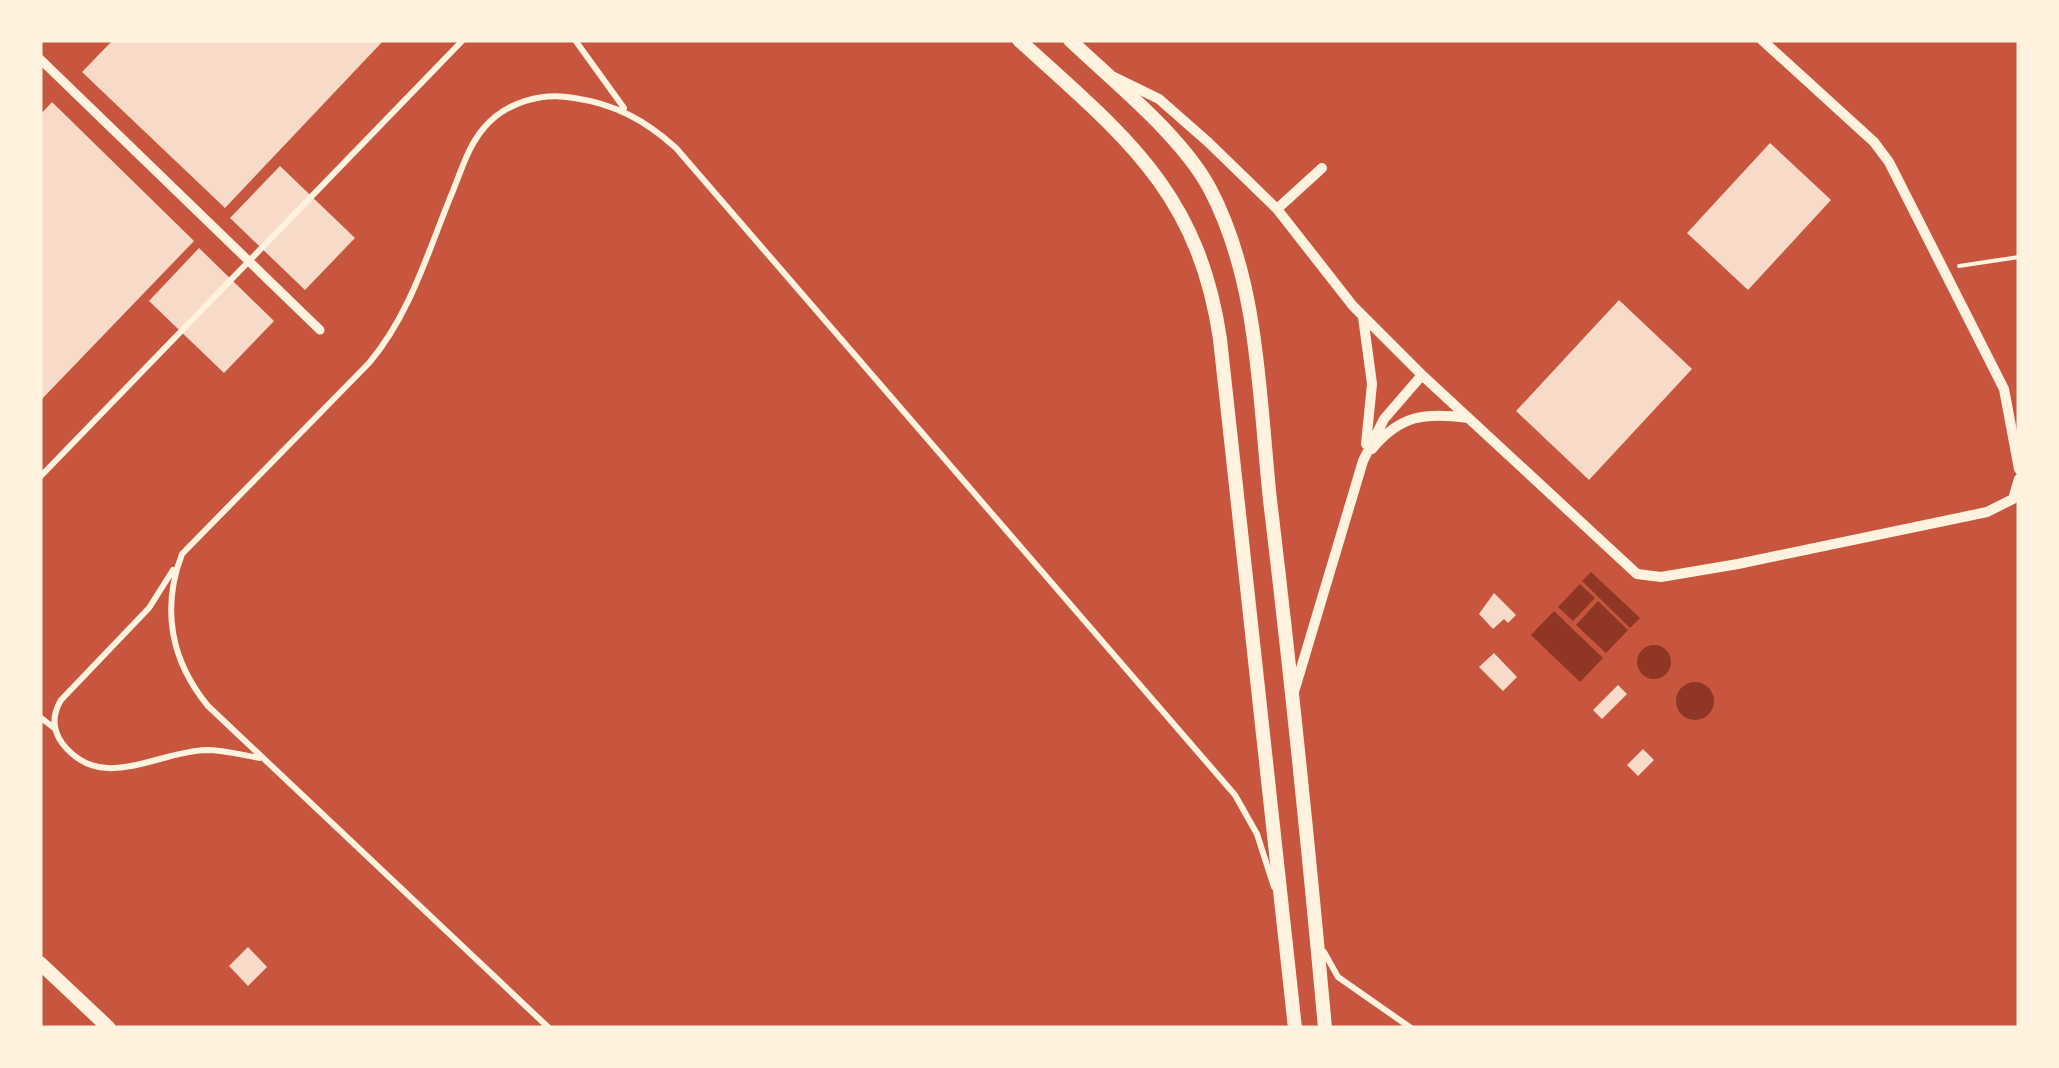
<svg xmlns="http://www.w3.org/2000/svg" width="2059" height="1068" font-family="'IBM Plex Serif',serif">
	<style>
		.water { fill: #8f3625 }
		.building { fill: #f7dbc8 }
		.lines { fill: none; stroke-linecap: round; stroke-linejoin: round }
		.path { stroke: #fff3e0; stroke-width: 4 }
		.service { stroke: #fff3e0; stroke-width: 6 }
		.pedestrian { stroke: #fff3e0; stroke-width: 9 }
		.minor { stroke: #fff3e0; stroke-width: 10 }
		.tertiary { stroke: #fff3e0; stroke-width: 14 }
	</style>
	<rect width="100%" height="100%" fill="#c8553d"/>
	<!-- water -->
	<path class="water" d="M 1591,572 L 1640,618 L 1630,628 L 1582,581 Z
		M 1580,584 L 1595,598 L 1573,621 L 1558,607 Z
		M 1598,601 L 1628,630 L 1606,653 L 1576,625 Z
		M 1554,611 L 1603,658 L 1580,682 L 1531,635 Z
		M1637 662a17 17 0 1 1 34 0a17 17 0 1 1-34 0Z
		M1676 701a19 19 0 1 1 38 0a19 19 0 1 1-38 0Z"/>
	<!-- building -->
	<path class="building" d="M 113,40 L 384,40 L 225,208 L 82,72 Z
		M 52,102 L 194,241 L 40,401 L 40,115 Z
		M 1770,143 L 1831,200 L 1748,290 L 1687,233 Z
		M 280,166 L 355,238 L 305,290 L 230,218 Z
		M 199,248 L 274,321 L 224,373 L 149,301 Z
		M 1619,300 L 1692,369 L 1589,480 L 1516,411 Z
		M 1494,593 L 1516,615 L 1508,623 L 1504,619 L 1493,629 L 1479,614 Z
		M 1494,653 L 1517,677 L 1503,691 L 1479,667 Z
		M 1618,685 L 1627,694 L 1602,719 L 1593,710 Z
		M 1643,749 L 1654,760 L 1638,776 L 1627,765 Z
		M 248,947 L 267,967 L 248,986 L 229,966 Z"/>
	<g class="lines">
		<!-- path -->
		<path class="path" d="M 1959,266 L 2019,257"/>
		<!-- service -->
		<path class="service" d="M 575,40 L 624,108
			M 40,477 L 463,40
			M 173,570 L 149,608 L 61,700 C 52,715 52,729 62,743 C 101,794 155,752 206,750 C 224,750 242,755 260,758
			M 40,717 L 54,728
			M 1324,952 L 1338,977 L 1411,1028
			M 549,1028 L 208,706 C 171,661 161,609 182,554 L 369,363 C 409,316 427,255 450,198 C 460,175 467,148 483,129 C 505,102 542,92 574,98 C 615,104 645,120 676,148 L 1235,795 L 1257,834 L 1274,887"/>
		<!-- pedestrian -->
		<path class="pedestrian" d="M 40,59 L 320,330"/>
		<!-- minor -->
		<path class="minor" d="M 1762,40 L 1874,142 L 1889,162 L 2004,389 L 2019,469
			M 1114,77 L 1159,99 L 1208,142 L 1277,209 L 1353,306 L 1422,375 L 1637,574 L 1661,577 L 1738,564 L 1987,512 L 2013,499 L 2019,479
			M 1277,209 L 1322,168
			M 1363,317 L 1372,384 L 1366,444
			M 1372,449 C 1400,415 1425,412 1468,418
			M 1294,692 L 1363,461 L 1384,419 L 1422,375"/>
		<!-- tertiary -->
		<path class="tertiary" d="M 1019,40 C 1123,135 1198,190 1220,339 L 1295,1028
			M 1070,40 C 1114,82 1182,136 1210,189 C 1259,282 1259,397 1270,500 C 1291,675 1309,852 1325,1028
			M 40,963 L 109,1028"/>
	</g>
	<!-- border -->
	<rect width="2059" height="1068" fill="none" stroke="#fff3e0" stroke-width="85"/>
</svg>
